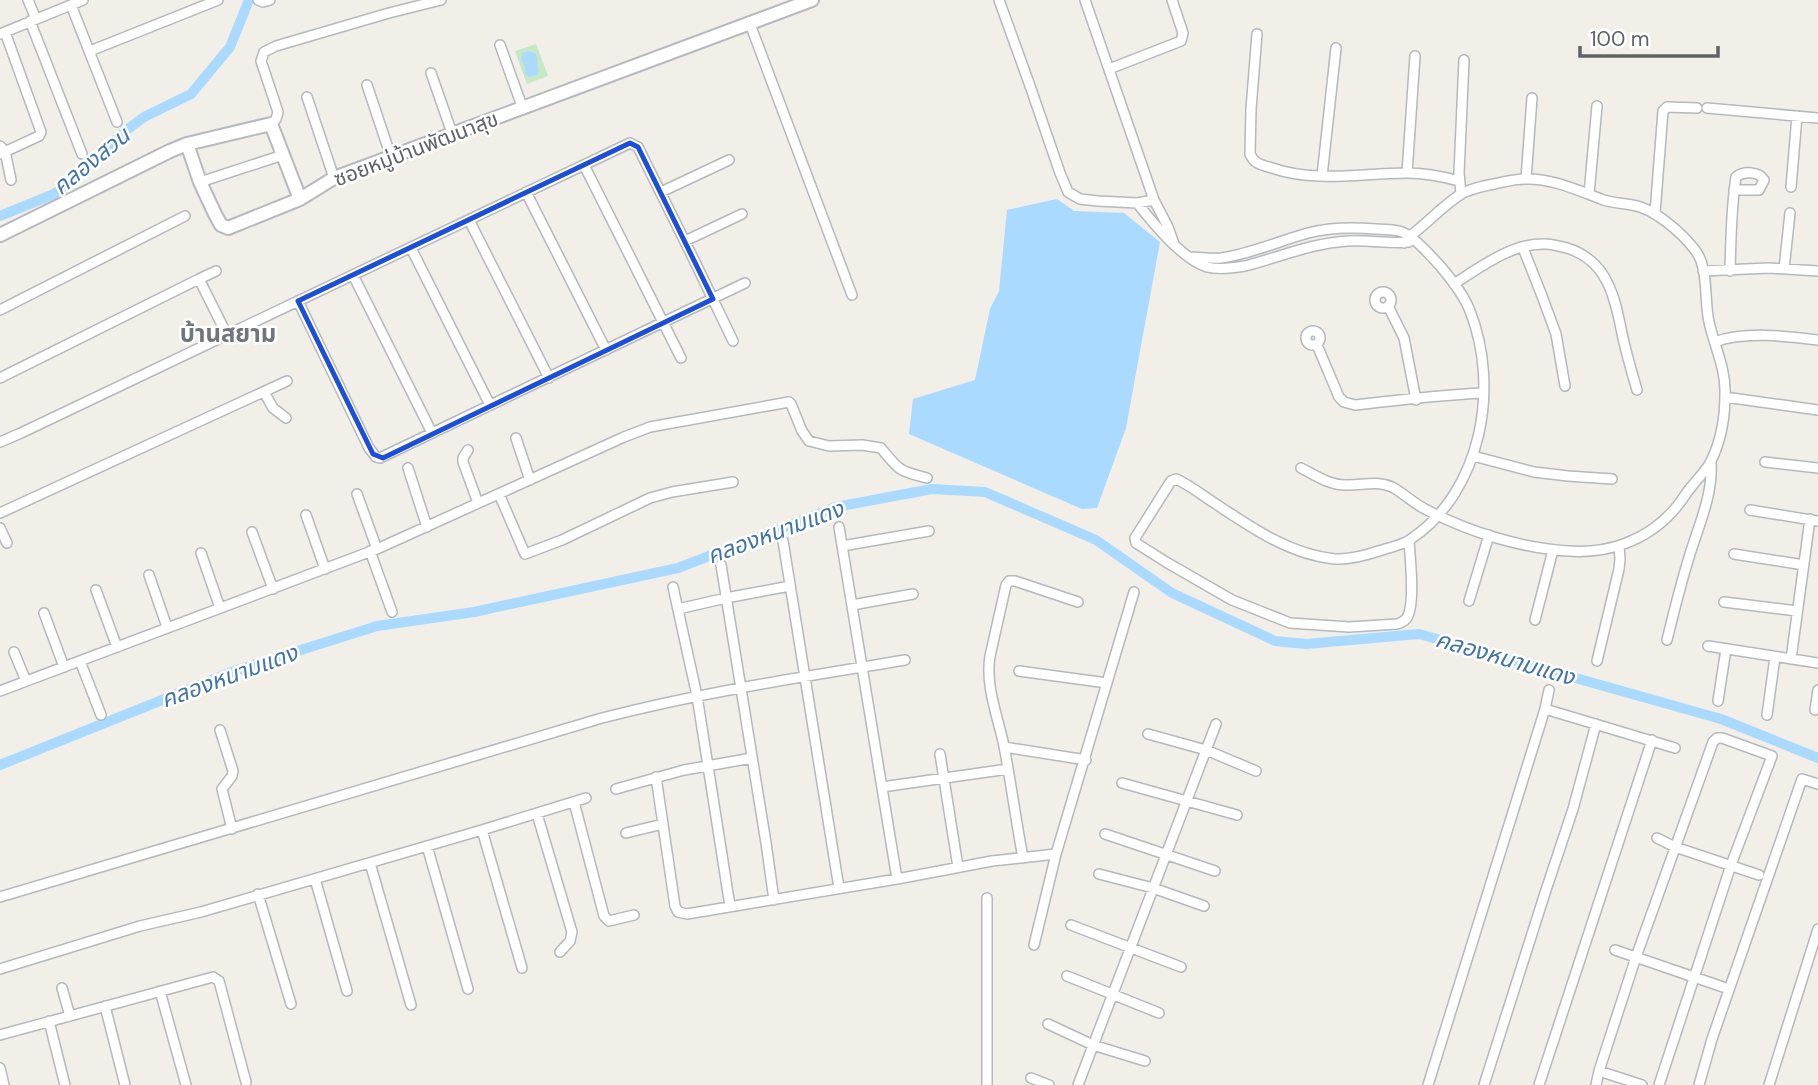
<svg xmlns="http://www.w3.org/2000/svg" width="1818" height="1085" font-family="'DM Sans','Noto Sans Thai',sans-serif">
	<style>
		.green { fill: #c5e8c5 }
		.water { fill: #aadaff }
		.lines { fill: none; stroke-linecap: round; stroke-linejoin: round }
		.canal { stroke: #aadaff; stroke-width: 10 }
		.street-casing { stroke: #b5b8bc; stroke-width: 12 }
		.secondary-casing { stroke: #b6babf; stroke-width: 16 }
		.street { stroke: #fff; stroke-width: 9 }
		.secondary { stroke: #fff; stroke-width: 12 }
		.marked { fill: none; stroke: #1d4ed8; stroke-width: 5; stroke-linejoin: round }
		.labels { text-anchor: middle; stroke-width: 5; stroke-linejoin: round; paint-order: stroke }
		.street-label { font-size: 21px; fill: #5f6368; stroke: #fff }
		.water-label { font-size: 23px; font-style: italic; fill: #4174aa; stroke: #fff }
		.quarter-label { font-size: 24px; font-weight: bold; fill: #70757a; stroke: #fff }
	</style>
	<rect width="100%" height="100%" fill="#f1efe8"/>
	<!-- green -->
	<path class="green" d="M 536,44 L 548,76 L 527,84 L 515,51 Z"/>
	<!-- water -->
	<path class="water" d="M 529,51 L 536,54 C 538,60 537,65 539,72 L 536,75 L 529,77 L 525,74 L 525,67 L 521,58 L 523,53 Z
		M 1057,199 L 1074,211 L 1124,213 L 1160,242 L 1126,428 L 1097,508 L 1082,509 L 909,434 L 913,399 L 975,380 L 990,309 L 999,291 L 1007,210 Z"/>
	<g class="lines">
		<!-- canal -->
		<path class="canal" d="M 0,216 L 54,194 L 69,183 L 124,132 L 144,117 L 191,94 L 230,47 L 249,0
			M 0,765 L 237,670 L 377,626 L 474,612 L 678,568 L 836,507 L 932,489 L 985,492 L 1096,540 L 1172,593 L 1275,641 L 1306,644 L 1419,634 L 1721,719 L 1818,758"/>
		<!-- street casing -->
		<g class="street-casing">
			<path id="street" d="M 28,0 L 36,19
				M 258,0 L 263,2 L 270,0
				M 999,0 L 1029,83 L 1060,173 L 1068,192 L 1080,199 L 1098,201 L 1137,203 L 1154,200 L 1168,227 L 1174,244
				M 1085,0 L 1154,200
				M 71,5 L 117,122
				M 30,21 L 82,154
				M 750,24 L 852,295
				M 0,34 L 83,0
				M 1257,34 L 1251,109 L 1250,154 C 1254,164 1262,165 1272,168 C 1316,183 1361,173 1406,173 C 1424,173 1441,176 1459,181
				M 500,45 L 523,109
				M 90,51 L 218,0
				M 1109,69 L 1181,41 L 1183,33 L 1172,0
				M 431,73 L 452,133 L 451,136
				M 367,85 L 391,157
				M 307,97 L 334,178
				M 1707,108 L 1818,118
				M 271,124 L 276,119 L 278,112 L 261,61 L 264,52 L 276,46 L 389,13 L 441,0
				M 0,146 L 5,151 L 11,180
				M 0,154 L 39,136 L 41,132 L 5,32
				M 584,165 L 681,358
				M 1407,173 L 1415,56
				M 1322,176 L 1336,48
				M 1526,179 L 1532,98
				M 200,182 L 283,155
				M 1791,187 L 1797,116
				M 526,192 L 606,350
				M 661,192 L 729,160
				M 1461,194 L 1459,173 L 1464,60
				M 1589,194 L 1597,106
				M 1137,203 C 1153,223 1182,259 1207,267 C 1219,270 1233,268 1245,266 C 1280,257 1312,243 1348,241 C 1369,240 1389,244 1409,242
				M 1655,213 L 1663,111 L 1667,107 L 1697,108
				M 469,220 L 549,378
				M 685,241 L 742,214
				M 411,248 L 490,405
				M 1523,248 L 1542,296 L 1556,334 L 1565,386
				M 1190,257 C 1200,257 1211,259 1221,258 C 1251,254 1279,241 1308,233 C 1330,227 1353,227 1376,229 C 1384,230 1394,229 1402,232 C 1412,235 1433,258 1441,267 C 1452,280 1464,295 1470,311 C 1500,387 1482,491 1411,539 C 1403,545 1391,547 1382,550 C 1367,555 1350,560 1335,559 C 1291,555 1252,528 1216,504 C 1203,496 1190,485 1176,479 L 1171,481 L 1135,538 L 1136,543 L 1166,562 L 1232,600 L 1290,623 L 1349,627 L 1397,624 C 1401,623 1403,622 1406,619 C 1416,607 1410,557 1409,541
				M 1784,269 L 1790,213
				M 1703,271 L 1768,268 L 1818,271
				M 1730,271 C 1731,239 1731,208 1736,177 C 1743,171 1759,171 1764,180 L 1759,190 L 1734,190
				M 353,275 L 432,433
				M 199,279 L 216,271
				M 1454,284 C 1480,267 1514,242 1546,244 C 1553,244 1561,247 1567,248 C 1584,253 1599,265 1607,282 C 1616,299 1619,320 1623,338 C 1627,356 1632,373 1637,390
				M1375 300a8 8 0 1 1 16 0a8 8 0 1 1-16 0Z
				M 298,301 L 369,448 L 376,457 L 380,458 L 745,283
				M 1388,306 L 1404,338 L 1416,400
				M 0,310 L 185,216
				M1306 338a7 7 0 1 1 14 0a7 7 0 1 1-14 0Z
				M 1715,342 C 1743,331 1787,336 1818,340
				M 1317,345 L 1339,397 L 1344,402 L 1355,405 C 1398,400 1440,395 1483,393
				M 0,378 L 199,279 L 227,335
				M 264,392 L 273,408 L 286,418
				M 1725,397 L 1818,410
				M 516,438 L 530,480
				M 0,442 L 21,433 L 630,143 L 638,147 L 695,262 L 733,341
				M 468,450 L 463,458 L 463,462 L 478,503
				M 1473,456 L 1534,472 L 1568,476 L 1612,479
				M 1765,462 L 1818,468
				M 408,468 L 427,527
				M 1301,468 C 1315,475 1329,485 1345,485 C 1361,486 1376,480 1392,487 C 1405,494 1414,504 1427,510 C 1469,532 1521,548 1568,551 C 1608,554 1646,541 1673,511 C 1680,504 1685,494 1692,486 C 1698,478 1707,470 1711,461 C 1721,441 1725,415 1725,394 C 1726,369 1714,345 1709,322 C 1704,301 1709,267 1695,250 C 1682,233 1654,208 1632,205 C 1621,203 1611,203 1601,199 C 1577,190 1551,178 1525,179 C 1514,179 1504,182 1494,184 C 1483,186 1473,188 1463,193 C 1444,204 1428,223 1410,236 L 1404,243
				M 357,494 L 377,549
				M 499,494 L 525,554 L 562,540 L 650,498 L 672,492 L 733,482
				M 1750,510 L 1818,521
				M 0,513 L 287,381
				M 306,515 L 325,569
				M 839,527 L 897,879
				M 0,528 L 7,543
				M 252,532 L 273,589
				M 783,541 L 839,888
				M 842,546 L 929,531
				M 370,551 L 392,612
				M 201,553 L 220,608
				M 1734,554 L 1804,565
				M 721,565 L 766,843 L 774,900
				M 149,575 L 167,627
				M 673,587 L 697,696 L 730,906
				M 96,590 L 117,647
				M 1469,601 L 1489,535
				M 1724,602 L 1797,611
				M 852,605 L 913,594
				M 678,609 L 726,598 L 790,586
				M 44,613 L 64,667
				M 1535,620 L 1553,550
				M 1667,640 C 1674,611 1681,583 1690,554 C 1699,525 1713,494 1711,463
				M 1708,646 L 1818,663
				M 14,652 L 26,681
				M 1791,659 L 1810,519
				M 80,661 L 101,715
				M 1597,661 L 1619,569 L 1620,559 L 1619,546
				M 1019,671 L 1107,683
				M 0,691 L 377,549 L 624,437 L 650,427 L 789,402 L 791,404 L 802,431 L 809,441 L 829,446 L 862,445 L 881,448 C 899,470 898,471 927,478
				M 1718,701 L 1726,649
				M 1545,709 L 1675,748
				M 1815,710 L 1818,690
				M 1767,715 L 1775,657
				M 220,730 L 233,771 L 232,776 L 222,789 L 232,829
				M 1148,734 L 1206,750 L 1256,771
				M 1004,747 L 1086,760
				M 940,754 L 958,867
				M 656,777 L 675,906 L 678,912 L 687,914 L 897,879 L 992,861 L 1056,854
				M 1122,783 L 1237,815
				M 882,787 L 1008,769
				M 616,789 L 684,770 L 752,758
				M 574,802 L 604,916 L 609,921 L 634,915
				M 537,814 L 572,932 L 570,941 L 560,952
				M 482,830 L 522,968
				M 626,833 L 663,824
				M 1105,834 L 1215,871
				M 1657,838 L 1675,847 L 1759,875
				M 427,846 L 468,989
				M 1023,858 C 1016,821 1011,783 1004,746 C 998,717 985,686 990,656 L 1006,585 L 1009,581 L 1015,581 L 1078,602
				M 370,863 L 411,1005
				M 1099,874 L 1153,888 L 1204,906
				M 315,879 L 347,991
				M 258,894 L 291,1004
				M 0,897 L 602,718 C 702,692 803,677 905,660
				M 987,898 L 987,1085
				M 1071,925 L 1181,967
				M 1034,945 L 1056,854 L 1134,592
				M 1615,950 L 1723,987
				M 0,969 L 140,926 L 201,912 L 482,830 L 586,798
				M 1067,976 L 1159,1013
				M 62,988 L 70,1016
				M 160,991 L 186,1085
				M 105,1006 L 125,1085
				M 49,1021 L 65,1085
				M 1048,1024 L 1093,1045 L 1145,1061
				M 0,1035 L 213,977 L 219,981 L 246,1082
				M 0,1068 L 4,1085
				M 1599,1071 L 1642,1085
				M 1031,1078 L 1049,1085
				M 1078,1085 L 1216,724
				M 1428,1085 L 1545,709 L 1549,690
				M 1484,1085 L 1545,893 L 1573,809 L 1596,724
				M 1539,1085 L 1652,740
				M 1596,1085 L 1599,1071 L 1636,957 L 1713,742 L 1717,738 L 1722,738 L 1772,756 L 1731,865 L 1659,1085
				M 1699,1085 L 1712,1039 L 1802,779 L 1818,784
				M 1769,1085 L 1818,929"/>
		</g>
		<!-- secondary casing -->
		<g class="secondary-casing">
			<path id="secondary" d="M 187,144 L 200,182 L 215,214 L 221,225 L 228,228 L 300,199 L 334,178 L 812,0
				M 0,235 L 170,151 L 187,144 L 271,124 L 300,199"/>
		</g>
		<!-- street -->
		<use href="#street" class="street"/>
		<!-- secondary -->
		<use href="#secondary" class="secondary"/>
	</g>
	<!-- marked area -->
	<path class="marked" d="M 630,143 L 638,147 L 713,299 L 383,458 L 373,454 L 298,301 Z"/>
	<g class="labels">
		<!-- street labels -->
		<g class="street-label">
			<text transform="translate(416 149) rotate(-21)" y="7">ซอยหมู่บ้านพัฒนาสุข</text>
		</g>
		<!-- water labels -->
		<g class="water-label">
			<text transform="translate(91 161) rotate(-39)" y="8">คลองสวน</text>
			<text transform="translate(775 532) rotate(-20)" y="8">คลองหนามแดง</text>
			<text transform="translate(1505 658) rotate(16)" y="8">คลองหนามแดง</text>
			<text transform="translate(229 676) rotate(-20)" y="8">คลองหนามแดง</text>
		</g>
		<!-- quarter labels -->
		<g class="quarter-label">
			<text x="228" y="342">บ้านสยาม</text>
		</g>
	</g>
	<!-- scale -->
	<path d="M1580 46v10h138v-10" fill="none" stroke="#5f6368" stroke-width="3.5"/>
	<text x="1590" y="46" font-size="21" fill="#5f6368" stroke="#ffffff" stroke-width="5" paint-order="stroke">100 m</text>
</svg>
